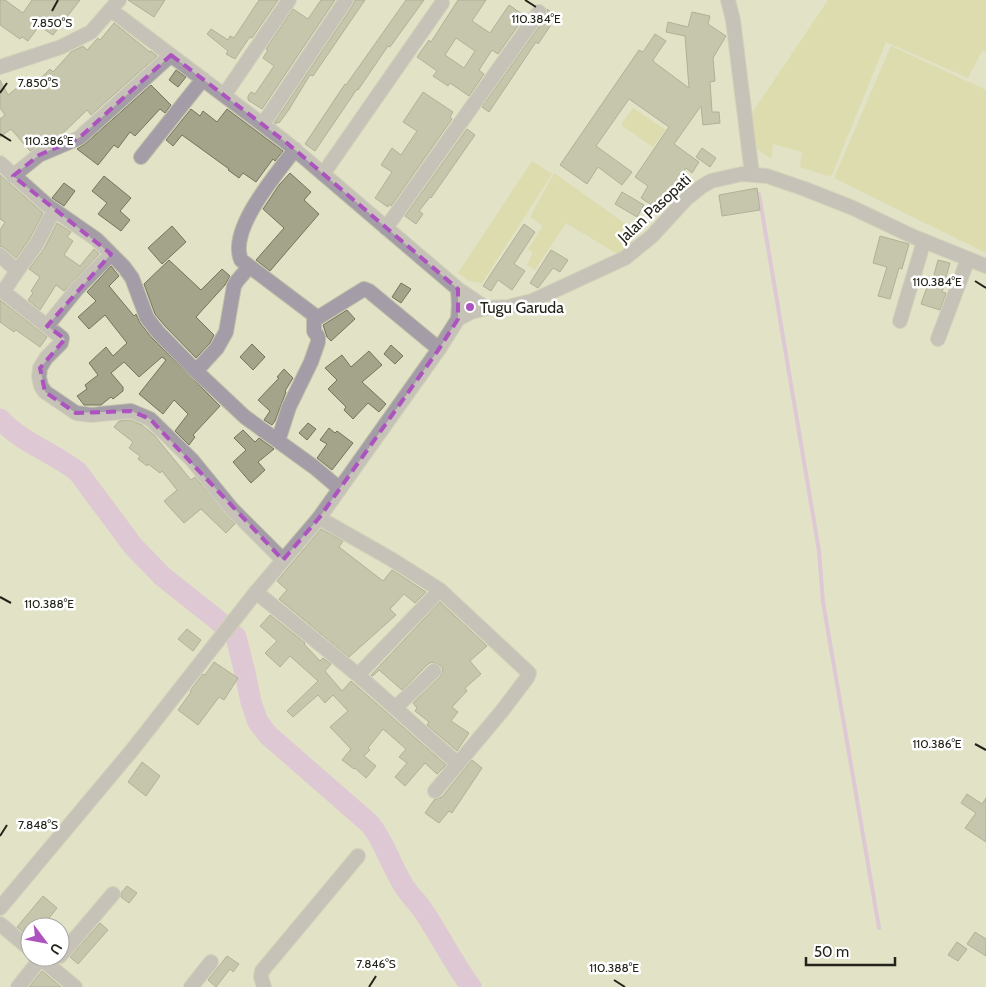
<svg xmlns="http://www.w3.org/2000/svg" width="986" height="987" font-family="Cabin,sans-serif">
	<style>
		.green { fill: #d4d592 }
		.lines { fill: none; stroke-linecap: round; stroke-linejoin: round }
		.stream { stroke: #d9a9e3; stroke-width: 4 }
		.river { stroke: #d9a9e3; stroke-width: 21 }
		.building { fill: #a3a48a; stroke: #74755c; fill-rule: evenodd }
		.minor-casing { stroke: #bfc0a7; stroke-width: 16 }
		.tertiary-casing { stroke: #bfc0a7; stroke-width: 16 }
		.minor { stroke: #a49ca6; stroke-width: 14 }
		.tertiary { stroke: #a49ca6; stroke-width: 14 }
		.marked { fill: none; stroke: #ad53bf; stroke-width: 4; stroke-dasharray: 10 6; stroke-linejoin: round }
		.ticks { fill: none; stroke: #232319; stroke-width: 2 }
		.poi-dot { fill: #ad53bf; stroke: #fff; stroke-width: 2 }
		.labels { text-anchor: middle; stroke-width: 5; stroke-linejoin: round; paint-order: stroke }
		.street-label { font-size: 16px; fill: #232319; stroke: #fff }
		.poi-label { font-size: 16px; fill: #232319; stroke: #fff; text-anchor: start }
		.ticks-label { font-size: 12px; text-anchor: middle; fill: #232319; stroke: #fff; stroke-width: 5; stroke-linejoin: round; paint-order: stroke }
	</style>
	<rect width="100%" height="100%" fill="#e1e2c6"/>
	<!-- green -->
	<path class="green" d="M 828,0 L 986,0 L 986,52 L 982,51 L 968,78 L 886,42 L 831,177 L 800,167 L 802,152 L 773,144 L 771,159 L 757,149 L 752,113 Z
		M 891,46 L 986,90 L 986,253 L 834,178 Z
		M 633,108 L 666,130 L 653,147 L 621,125 Z
		M 532,161 L 552,174 L 482,283 L 469,281 L 458,273 Z
		M 554,173 L 640,234 L 619,255 L 566,223 L 535,270 L 527,265 L 533,252 L 528,249 L 543,226 L 530,217 Z"/>
	<g class="lines">
		<!-- stream -->
		<path class="stream" d="M 759,194 L 819,551 L 823,602 L 879,928"/>
		<!-- river -->
		<path class="river" d="M 0,419 C 22,443 54,453 78,472 L 133,546 L 162,576 L 215,618 L 236,637 L 245,673 L 251,702 L 258,722 L 268,735 L 370,824 C 385,843 389,861 401,881 C 406,892 415,899 422,909 C 439,934 453,962 471,987"/>
	</g>
	<!-- building -->
	<path class="building" d="M 0,0 L 5,0 L 23,13 L 32,0 L 80,0 L 53,35 L 39,26 L 28,41 L 22,37 L 20,39 L 0,25 Z
		M 128,0 L 165,0 L 154,17 Z
		M 259,0 L 278,0 L 252,38 L 250,37 L 247,41 L 235,59 L 226,54 L 228,51 L 207,34 L 211,29 L 228,40 L 230,36 L 234,38 Z
		M 321,0 L 335,0 L 262,109 L 248,100 L 248,96 L 251,92 L 255,94 L 274,66 L 263,58 L 268,50 L 266,49 L 293,9 L 308,19 Z
		M 355,0 L 365,0 L 313,76 L 310,75 L 288,111 L 279,123 L 277,122 L 276,124 L 274,123 L 353,5 Z
		M 406,0 L 424,0 L 390,47 L 388,46 L 358,90 L 357,89 L 315,151 L 305,144 L 345,84 L 346,85 Z
		M 458,0 L 486,0 L 472,21 L 490,33 L 509,5 L 525,16 L 498,54 L 492,50 L 479,70 L 484,74 L 469,96 L 450,83 L 448,86 L 433,76 L 437,71 L 417,57 L 429,40 L 431,42 ZM 456,38 L 475,51 L 464,68 L 445,55 Z
		M 547,9 L 557,16 L 538,44 L 536,42 L 489,112 L 482,107 L 546,17 Z
		M 692,12 L 710,16 L 708,24 L 726,36 L 713,58 L 715,81 L 710,82 L 712,112 L 719,112 L 720,123 L 703,125 L 701,106 L 674,144 L 699,162 L 692,173 L 686,168 L 658,209 L 641,198 L 648,186 L 635,177 L 669,127 L 629,99 L 596,146 L 632,172 L 622,185 L 598,167 L 587,184 L 560,165 L 639,50 L 643,52 L 655,34 L 666,41 L 653,60 L 654,62 L 689,88 L 685,36 L 666,32 L 668,22 L 688,27 Z
		M 114,23 L 150,52 L 151,51 L 157,56 L 91,115 L 87,110 L 59,137 L 56,138 L 55,136 L 51,141 L 30,151 L 11,129 L 0,137 L 0,119 L 5,115 L 0,108 L 0,80 L 8,95 L 28,79 L 33,86 L 50,69 L 53,72 L 71,52 L 83,46 L 87,50 L 98,38 L 100,40 Z
		M 176,70 L 186,77 L 178,87 L 169,80 Z
		M 151,85 L 171,105 L 165,113 L 160,109 L 135,136 L 130,132 L 118,148 L 114,145 L 98,165 L 77,149 L 85,144 Z
		M 423,92 L 453,112 L 450,117 L 452,119 L 391,206 L 389,204 L 388,207 L 375,198 L 392,172 L 381,165 L 392,148 L 401,155 L 417,131 L 403,122 Z
		M 191,109 L 200,116 L 203,111 L 217,122 L 227,109 L 283,151 L 275,161 L 273,159 L 256,182 L 243,173 L 239,178 L 228,170 L 229,169 L 182,135 L 173,146 L 166,140 Z
		M 467,129 L 475,135 L 431,198 L 430,197 L 419,211 L 423,214 L 416,224 L 405,216 Z
		M 702,148 L 716,158 L 710,167 L 696,157 Z
		M 290,173 L 311,192 L 304,200 L 319,214 L 270,271 L 256,260 L 284,228 L 263,209 L 279,185 Z
		M 0,175 L 43,213 L 29,240 L 16,258 L 6,249 L 0,246 L 0,230 L 5,222 L 0,219 Z
		M 104,176 L 131,198 L 120,211 L 130,220 L 121,231 L 98,214 L 107,203 L 92,191 Z
		M 64,183 L 75,191 L 64,206 L 52,198 Z
		M 757,188 L 760,210 L 722,216 L 719,195 Z
		M 622,192 L 644,205 L 637,217 L 615,204 Z
		M 57,223 L 71,232 L 67,237 L 73,241 L 64,255 L 80,266 L 94,249 L 99,254 L 64,291 L 56,285 L 40,310 L 28,300 L 33,293 L 31,291 L 40,277 L 29,269 L 44,249 Z
		M 524,224 L 535,232 L 514,264 L 525,271 L 512,290 L 498,280 L 491,291 L 483,286 Z
		M 172,226 L 186,242 L 162,264 L 148,248 Z
		M 880,236 L 909,244 L 902,269 L 899,268 L 890,299 L 878,296 L 887,267 L 873,263 Z
		M 551,250 L 568,260 L 560,272 L 553,268 L 538,288 L 530,283 Z
		M 169,260 L 201,290 L 222,269 L 230,276 L 225,285 L 196,317 L 214,335 L 210,343 L 196,358 L 165,326 L 155,314 L 144,284 Z
		M 938,260 L 950,263 L 942,292 L 946,293 L 940,310 L 921,304 L 929,281 L 932,282 Z
		M 111,266 L 119,276 L 109,286 L 134,316 L 136,314 L 140,323 L 152,338 L 220,406 L 193,435 L 195,437 L 189,445 L 175,431 L 188,414 L 174,400 L 163,414 L 139,394 L 166,360 L 162,357 L 139,377 L 124,362 L 111,373 L 123,387 L 123,391 L 113,399 L 111,397 L 101,405 L 84,405 L 77,396 L 87,389 L 85,385 L 98,375 L 89,363 L 106,347 L 113,356 L 127,343 L 105,315 L 89,329 L 78,317 L 96,301 L 87,292 Z
		M 401,283 L 411,289 L 401,303 L 392,297 Z
		M 0,300 L 47,337 L 40,347 L 16,330 L 14,332 L 0,322 Z
		M 347,310 L 355,319 L 331,341 L 327,337 L 323,325 Z
		M 252,344 L 265,357 L 253,370 L 240,357 Z
		M 391,345 L 403,356 L 395,364 L 384,354 Z
		M 369,351 L 382,365 L 362,382 L 386,404 L 379,412 L 368,403 L 353,419 L 344,410 L 346,407 L 328,389 L 337,380 L 325,368 L 342,355 L 351,367 Z
		M 284,369 L 293,378 L 285,391 L 286,392 L 275,421 L 272,425 L 264,420 L 270,411 L 258,400 L 279,378 L 277,377 Z
		M 130,420 L 142,425 L 154,435 L 191,480 L 195,477 L 235,524 L 226,533 L 201,509 L 184,523 L 172,510 L 164,501 L 177,490 L 162,471 L 160,473 L 148,464 L 147,466 L 138,459 L 140,456 L 129,448 L 133,442 L 114,427 L 119,421 Z
		M 308,423 L 316,429 L 307,440 L 299,433 Z
		M 329,428 L 335,433 L 337,431 L 353,443 L 332,470 L 317,458 L 327,444 L 320,440 Z
		M 243,430 L 255,442 L 259,438 L 274,449 L 258,462 L 265,470 L 251,483 L 233,462 L 246,450 L 234,438 Z
		M 321,529 L 343,541 L 339,547 L 383,581 L 392,570 L 426,592 L 415,603 L 404,594 L 390,609 L 396,615 L 349,657 L 279,599 L 287,590 L 277,581 Z
		M 440,602 L 487,646 L 470,661 L 481,674 L 465,688 L 467,691 L 452,707 L 458,712 L 451,721 L 469,733 L 457,751 L 427,725 L 429,722 L 415,711 L 417,708 L 413,703 L 440,677 L 443,669 L 440,665 L 432,662 L 428,664 L 402,690 L 379,670 L 373,676 L 371,675 Z
		M 270,615 L 305,643 L 304,644 L 320,661 L 323,658 L 331,664 L 325,671 L 342,691 L 351,681 L 446,765 L 437,774 L 425,763 L 405,786 L 395,777 L 407,763 L 399,757 L 406,749 L 383,729 L 368,748 L 370,750 L 364,756 L 376,766 L 366,778 L 355,768 L 354,769 L 342,760 L 351,749 L 330,727 L 348,711 L 333,695 L 325,703 L 318,695 L 293,717 L 287,711 L 318,681 L 290,656 L 280,667 L 265,653 L 277,641 L 260,626 Z
		M 187,629 L 201,640 L 193,651 L 178,639 Z
		M 214,662 L 238,678 L 224,700 L 219,697 L 198,725 L 178,710 L 191,692 L 190,691 L 203,674 L 205,675 Z
		M 472,760 L 482,768 L 452,813 L 449,811 L 439,823 L 425,813 L 434,800 L 442,797 Z
		M 142,762 L 160,776 L 146,796 L 128,782 Z
		M 967,794 L 982,804 L 986,798 L 986,842 L 965,828 L 976,813 L 961,803 Z
		M 127,886 L 137,893 L 129,903 L 121,897 L 121,893 Z
		M 43,896 L 57,908 L 42,927 L 30,927 L 30,937 L 17,927 Z
		M 100,923 L 108,930 L 78,964 L 70,957 Z
		M 975,932 L 986,939 L 986,956 L 967,944 Z
		M 957,942 L 967,949 L 958,961 L 948,955 Z
		M 227,956 L 239,964 L 233,972 L 230,969 L 216,987 L 208,980 Z
		M 42,971 L 61,987 L 29,987 Z"/>
	<g class="lines">
		<!-- minor casing -->
		<g class="minor-casing">
			<path id="minor" d="M 728,0 L 733,20 L 752,174
				M 111,10 L 287,143 L 458,289 L 486,308
				M 0,67 L 61,47 L 91,32 L 119,0
				M 225,94 L 289,0
				M 263,124 L 346,0
				M 295,149 C 277,174 228,229 241,260 L 314,315 L 319,317 L 364,289 L 369,291 L 439,349
				M 141,157 L 203,79
				M 0,163 L 47,205 L 96,239 L 124,267 L 132,278 L 147,318 L 158,332 L 196,371 L 245,417 L 314,467 L 340,489
				M 323,174 L 442,3
				M 13,176 L 39,155 L 79,138 L 171,55
				M 386,228 L 539,12
				M 0,255 L 17,271 L 5,289 L 5,293 L 62,338 L 61,343 L 46,358 L 40,368 L 39,377 L 41,386 L 45,392 L 76,413 L 91,415 L 131,411 L 150,419 L 192,460 L 232,509 L 283,560
				M 17,271 L 36,245 L 54,210
				M 458,319 L 459,305 L 458,289
				M 900,321 L 924,241
				M 47,326 L 76,290 L 111,254
				M 938,339 L 968,259
				M 196,371 L 217,348 L 226,332 L 234,286 L 237,281 L 249,267
				M 278,441 L 289,407 L 311,362 L 318,342 L 318,337 L 314,331 L 314,315
				M 319,518 L 391,559 L 440,590 L 529,673 L 527,678 L 502,711 L 435,791
				M 256,592 L 358,675 L 458,764
				M 358,675 L 440,590
				M 395,708 L 434,671
				M 0,924 L 30,949
				M 60,956 L 113,894
				M 39,957 L 75,987
				M 18,987 L 41,958
				M 191,987 L 211,962
				M 264,987 L 261,977 L 262,971 L 358,856"/>
		</g>
		<!-- tertiary casing -->
		<g class="tertiary-casing">
			<path id="tertiary" d="M 0,908 L 133,749 L 256,592 L 319,518 L 439,349 L 458,319 L 471,312 L 486,308 L 508,307 L 532,301 L 625,258 L 652,236 L 686,199 L 701,187 L 711,181 L 742,174 L 767,176 L 805,189 L 853,208 L 914,237 L 986,266"/>
		</g>
		<!-- minor -->
		<use href="#minor" class="minor"/>
		<!-- tertiary -->
		<use href="#tertiary" class="tertiary"/>
	</g>
	<!-- marked area -->
	<path d="M0 0H986V987H0ZM 171,55 L 287,143 L 458,289 L 458,319 L 439,349 L 319,518 L 283,560 L 150,419 L 131,411 L 76,413 L 45,392 L 40,368 L 65,339 L 47,326 L 111,254 L 13,176 L 39,155 L 79,138 Z" fill="#e1e2c6" fill-opacity=".55" fill-rule="evenodd"/>
	<path class="marked" d="M 171,55 L 287,143 L 458,289 L 458,319 L 439,349 L 319,518 L 283,560 L 150,419 L 131,411 L 76,413 L 45,392 L 40,368 L 65,339 L 47,326 L 111,254 L 13,176 L 39,155 L 79,138 Z"/>
	<!-- ticks -->
	<path class="ticks" d="M 525,0 L 536,7M 52,11 L 58,0M 0,93 L 7,83M 0,134 L 11,141M 975,281 L 986,288M 0,597 L 11,603M 975,744 L 986,750M 0,836 L 7,825M 614,980 L 625,987M 369,987 L 376,976"/>
	<!-- markers -->
	<circle class="poi-dot" cx="470" cy="307" r="5"/>
	<g class="labels">
		<!-- street labels -->
		<g class="street-label">
			<text transform="translate(654 208) rotate(-43)" y="6">Jalan Pasopati</text>
		</g>
		<!-- poi labels -->
		<g class="poi-label">
			<text x="480" y="313">Tugu Garuda</text>
		</g>
	</g>
	<g class="ticks-label">
		<text x="536" y="23">110.384°E</text>
		<text x="52" y="27">7.850°S</text>
		<text x="38" y="87">7.850°S</text>
		<text x="49" y="145">110.386°E</text>
		<text x="937" y="286">110.384°E</text>
		<text x="49" y="608">110.388°E</text>
		<text x="937" y="748">110.386°E</text>
		<text x="38" y="829">7.848°S</text>
		<text x="376" y="968">7.846°S</text>
		<text x="614" y="972">110.388°E</text>
	</g>
	<!-- north arrow -->
	<g transform="translate(45 942) rotate(122)"><circle r="24" fill="#ffffff" stroke="#a7a7a3"/>
	<path d="M0-4L9 19L0 12L-9 19Z" fill="#ad53bf"/>
	<text y="-8" font-size="14" font-weight="bold" text-anchor="middle" fill="#232319">U</text>
	</g>
	<!-- scale -->
	<path d="M806 957v8h89v-8" fill="none" stroke="#232319" stroke-width="2.5"/>
	<text x="814" y="957" font-size="15" fill="#232319" stroke="#ffffff" stroke-width="4" paint-order="stroke">50 m</text>
</svg>
